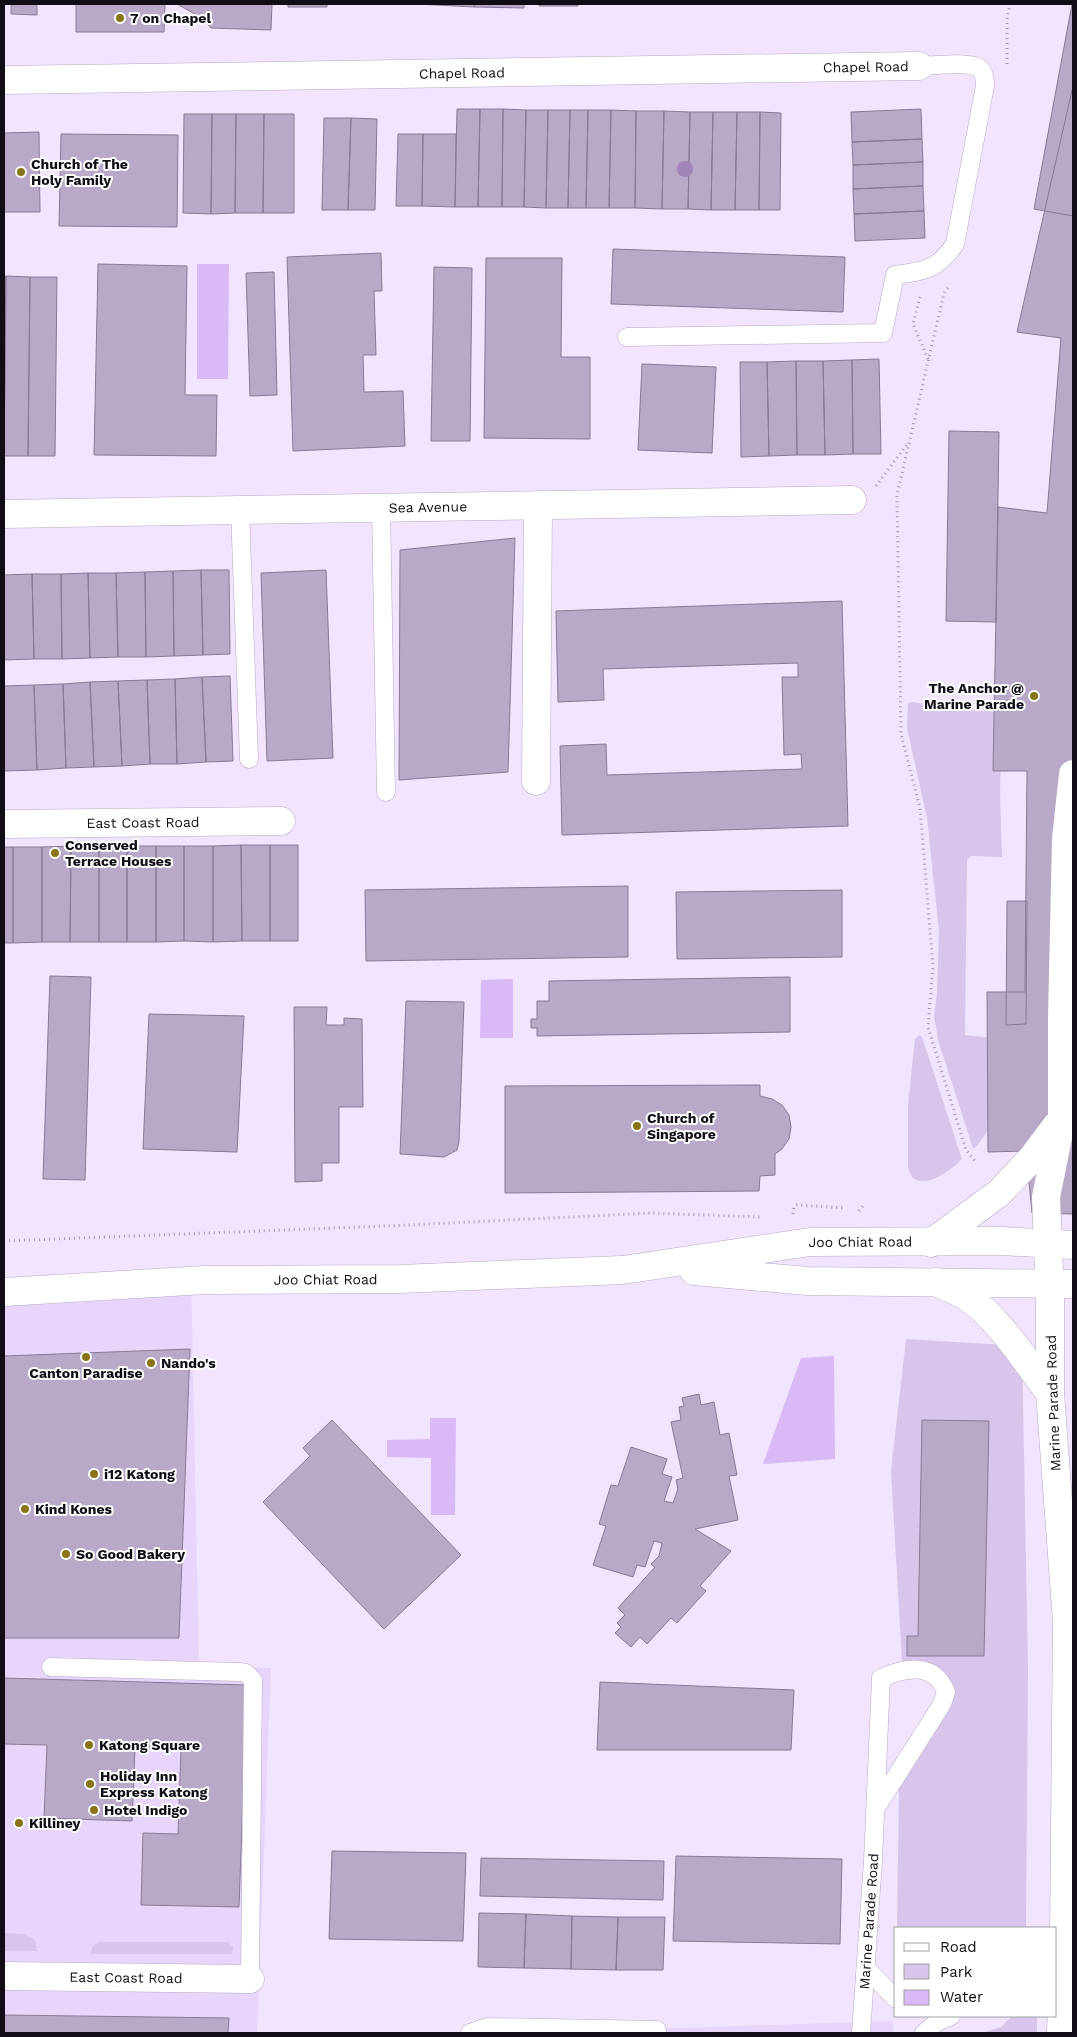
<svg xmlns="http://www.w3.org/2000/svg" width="1077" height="2037" font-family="'Work Sans',sans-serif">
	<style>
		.built { fill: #e8d5fb }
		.green { fill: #d8c5eb }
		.water { fill: #d9baf7 }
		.building { fill: #b8a9c8; stroke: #887a96 }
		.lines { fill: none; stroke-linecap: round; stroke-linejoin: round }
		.lane-casing { stroke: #b8a8c7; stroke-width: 19 }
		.street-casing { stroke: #b8a8c7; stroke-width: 29 }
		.secondary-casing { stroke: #b8a8c7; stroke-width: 29 }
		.primary-casing { stroke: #b8a8c7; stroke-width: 29 }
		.path { stroke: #a398ad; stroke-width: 3; stroke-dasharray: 1 4; stroke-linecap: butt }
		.lane { stroke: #fff; stroke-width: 18 }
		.street { stroke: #fff; stroke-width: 28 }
		.secondary { stroke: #fff; stroke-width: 28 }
		.primary { stroke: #fff; stroke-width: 28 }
		.tree { fill: #a185b8 }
		.poi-dot { fill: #867517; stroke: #fff; stroke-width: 2 }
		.labels { text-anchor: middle; stroke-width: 4; stroke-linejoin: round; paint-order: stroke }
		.poi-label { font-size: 14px; font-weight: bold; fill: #110c16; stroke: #fff; text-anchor: start }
		.street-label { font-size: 14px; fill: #110c16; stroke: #fff }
	</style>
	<rect width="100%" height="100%" fill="#f1e4fe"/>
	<!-- built -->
	<path class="built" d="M 191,1271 L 199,1667 L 271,1668 L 257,2033 L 4,2033 L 4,1291 Z
		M 893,2021 L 893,2033 L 532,2033 Z"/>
	<!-- green -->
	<path class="green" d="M 912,702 L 967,710 L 1002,712 L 1000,791 L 1002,857 L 971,856 L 967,860 L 965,1035 L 1000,1039 L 997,1118 L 976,1147 L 973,1148 L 938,1040 L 934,1016 L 937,993 L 939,931 L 927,818 L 907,728 L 908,703 Z
		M 919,1035 L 922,1037 L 962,1159 C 952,1169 926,1190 912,1177 L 908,1169 L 908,1104 L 915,1039 Z
		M 906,1339 L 1022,1346 L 1028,1670 L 1026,1928 L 897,1928 L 899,1788 L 955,1691 L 945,1672 L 902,1661 L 891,1471 Z
		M 4,1933 L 25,1934 L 35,1940 L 37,1951 L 4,1951 Z
		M 98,1942 L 228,1942 L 233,1947 L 232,1954 L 91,1954 L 92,1947 Z
		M 1012,2016 L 1037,2016 L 1037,2033 L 981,2033 L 1001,2027 Z"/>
	<!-- water -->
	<path class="water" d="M 197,264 L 229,264 L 228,379 L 197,379 Z
		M 513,979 L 513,1038 L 480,1038 L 481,980 Z
		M 834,1356 L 835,1459 L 763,1464 L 801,1358 Z
		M 430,1418 L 456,1418 L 455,1515 L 431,1515 L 431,1458 L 387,1457 L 387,1440 L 430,1439 Z"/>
	<!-- building -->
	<path class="building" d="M 11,4 L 37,4 L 37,15 L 11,14 Z
		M 76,4 L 165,4 L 164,32 L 76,32 Z
		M 177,4 L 272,4 L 271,30 L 211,28 L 202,18 Z
		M 288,4 L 327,4 L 327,7 L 288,7 Z
		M 418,4 L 475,4 L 474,7 Z
		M 475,4 L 524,4 L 524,8 L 474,7 Z
		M 539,4 L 578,4 L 578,6 L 539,6 Z
		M 1072,4 L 1073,4 L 1073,216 L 1034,209 Z
		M 1073,86 L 1073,1214 L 1032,1213 L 1026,1151 L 988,1152 L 987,992 L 1025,992 L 1027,771 L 993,771 L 998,507 L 1047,513 L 1061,338 L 1017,332 Z
		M 457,109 L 480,109 L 478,207 L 455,207 Z
		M 480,109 L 503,109 L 502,207 L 478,207 Z
		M 503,109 L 526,110 L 524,207 L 502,207 Z
		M 921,109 L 922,139 L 852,142 L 851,112 Z
		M 526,110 L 548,110 L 546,208 L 524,207 Z
		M 548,110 L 570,110 L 568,208 L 546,208 Z
		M 570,110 L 588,110 L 586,208 L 568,208 Z
		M 588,110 L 611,110 L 609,208 L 586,208 Z
		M 611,110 L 636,111 L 635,208 L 609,208 Z
		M 636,111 L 664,111 L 662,209 L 635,208 Z
		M 664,111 L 690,112 L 688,209 L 662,209 Z
		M 690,112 L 713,112 L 711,210 L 688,209 Z
		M 713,112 L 737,112 L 735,210 L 711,210 Z
		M 737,112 L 760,112 L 759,210 L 735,210 Z
		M 760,112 L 781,113 L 780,210 L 759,210 Z
		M 184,114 L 212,114 L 211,214 L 183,213 Z
		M 212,114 L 236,114 L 235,213 L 211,214 Z
		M 236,114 L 264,114 L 263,213 L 235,213 Z
		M 264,114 L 294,114 L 294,213 L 263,213 Z
		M 324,118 L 351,118 L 348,210 L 322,210 Z
		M 351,118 L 377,119 L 375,210 L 348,210 Z
		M 39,132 L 40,212 L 4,212 L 4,133 Z
		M 61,134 L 178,135 L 177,227 L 59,226 Z
		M 398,134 L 423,134 L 422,206 L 396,206 Z
		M 423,134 L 456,134 L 455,207 L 422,206 Z
		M 922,139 L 923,162 L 853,165 L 852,142 Z
		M 923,162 L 923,186 L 853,189 L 853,165 Z
		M 923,186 L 924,211 L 854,214 L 853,189 Z
		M 924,211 L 925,238 L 855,241 L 854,214 Z
		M 613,249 L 845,257 L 843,312 L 611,304 Z
		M 381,253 L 382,291 L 374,291 L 376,355 L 363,355 L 364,392 L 403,391 L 405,446 L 293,451 L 287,257 Z
		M 486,258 L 562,258 L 561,357 L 590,357 L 590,439 L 484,438 Z
		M 98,264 L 187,266 L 185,395 L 217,395 L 216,456 L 94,455 Z
		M 434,267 L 472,268 L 470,441 L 431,441 Z
		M 274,272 L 277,395 L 250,396 L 246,273 Z
		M 4,276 L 6,276 L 4,454 Z
		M 6,276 L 30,277 L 28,456 L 4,456 Z
		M 30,277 L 57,277 L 55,456 L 28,456 Z
		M 879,359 L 881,454 L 853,454 L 852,360 Z
		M 852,360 L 853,454 L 825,455 L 823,361 Z
		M 796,361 L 823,361 L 825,455 L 797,455 Z
		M 796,361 L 797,455 L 769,456 L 767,362 Z
		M 740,362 L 767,362 L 769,456 L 741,457 Z
		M 642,364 L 716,367 L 712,453 L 638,450 Z
		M 949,431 L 999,432 L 996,622 L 946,621 Z
		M 515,538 L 508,772 L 399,780 L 400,550 Z
		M 201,570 L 229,570 L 230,654 L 203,655 Z
		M 201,570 L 203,655 L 174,656 L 173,571 Z
		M 326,570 L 333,758 L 267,761 L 261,573 Z
		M 173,571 L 174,656 L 146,657 L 145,572 Z
		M 145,572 L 146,657 L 118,657 L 116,573 Z
		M 88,573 L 116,573 L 118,657 L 90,658 Z
		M 88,573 L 90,658 L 62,659 L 61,574 Z
		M 32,574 L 61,574 L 62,659 L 34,659 Z
		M 32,574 L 34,659 L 4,660 L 4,575 Z
		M 842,601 L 848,826 L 562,835 L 560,746 L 606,744 L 607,775 L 802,769 L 801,754 L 784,755 L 782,677 L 798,677 L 798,663 L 603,669 L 604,700 L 558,702 L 556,611 Z
		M 230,676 L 233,761 L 206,762 L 202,677 Z
		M 202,677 L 206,762 L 177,764 L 175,679 Z
		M 175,679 L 177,764 L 150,764 L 147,680 Z
		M 147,680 L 150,764 L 122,766 L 118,681 Z
		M 118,681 L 122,766 L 94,767 L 90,682 Z
		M 90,682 L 94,767 L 66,768 L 63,684 Z
		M 63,684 L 66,768 L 37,770 L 34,685 Z
		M 34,685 L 37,770 L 4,771 L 4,686 Z
		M 241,845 L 270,845 L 270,941 L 242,941 Z
		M 241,845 L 242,941 L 213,942 L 213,846 Z
		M 270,845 L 298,845 L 298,941 L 270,941 Z
		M 71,846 L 99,846 L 99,942 L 70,942 Z
		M 71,846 L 70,942 L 42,942 L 42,847 Z
		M 99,846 L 127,846 L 127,942 L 99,942 Z
		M 127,846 L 156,846 L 156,942 L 127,942 Z
		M 156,846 L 184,846 L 184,941 L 156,942 Z
		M 184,846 L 213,846 L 213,942 L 184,941 Z
		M 4,847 L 13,847 L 13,943 L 4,943 Z
		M 13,847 L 42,847 L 42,942 L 13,943 Z
		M 628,886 L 628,957 L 366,961 L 365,890 Z
		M 842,890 L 842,957 L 677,959 L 676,892 Z
		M 1007,901 L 1027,901 L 1026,1024 L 1006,1025 Z
		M 50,976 L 91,977 L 85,1180 L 43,1179 Z
		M 790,977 L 790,1032 L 537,1036 L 537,1028 L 531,1028 L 531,1019 L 537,1019 L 537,1001 L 549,1001 L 549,981 Z
		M 406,1001 L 464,1002 L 459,1142 L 457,1150 L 444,1157 L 400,1154 Z
		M 294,1007 L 327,1007 L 326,1025 L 344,1025 L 344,1018 L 362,1019 L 363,1107 L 339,1107 L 339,1163 L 322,1163 L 322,1181 L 295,1182 Z
		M 149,1014 L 244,1016 L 237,1152 L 143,1149 Z
		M 760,1085 L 760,1096 L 772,1099 L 782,1105 L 789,1115 L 791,1127 L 789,1139 L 782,1149 L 775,1154 L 775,1175 L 760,1176 L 759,1191 L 505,1193 L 505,1086 Z
		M 190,1349 L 179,1638 L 4,1638 L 4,1356 Z
		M 699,1394 L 701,1405 L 714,1402 L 720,1435 L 729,1433 L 737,1475 L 729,1476 L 738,1520 L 695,1529 L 731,1551 L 700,1586 L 706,1591 L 677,1623 L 671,1618 L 647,1644 L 640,1637 L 631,1647 L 615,1633 L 621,1627 L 617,1623 L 625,1615 L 618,1608 L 655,1567 L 651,1564 L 659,1556 L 662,1543 L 654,1541 L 645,1567 L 637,1565 L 633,1577 L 593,1565 L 606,1526 L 599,1524 L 611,1485 L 618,1486 L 631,1447 L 667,1459 L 662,1474 L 672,1477 L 664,1501 L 673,1503 L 678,1489 L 676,1480 L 683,1478 L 671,1422 L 681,1420 L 679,1407 L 684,1406 L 682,1398 Z
		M 332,1420 L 461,1555 L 384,1629 L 263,1502 L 310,1456 L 303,1448 Z
		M 922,1420 L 989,1421 L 984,1656 L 907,1656 L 907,1636 L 918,1636 Z
		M 4,1678 L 247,1685 L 239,1907 L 141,1905 L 143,1833 L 178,1834 L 181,1750 L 135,1748 L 132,1821 L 44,1818 L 47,1745 L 4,1744 Z
		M 600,1682 L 794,1690 L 791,1750 L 597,1750 Z
		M 332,1851 L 466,1853 L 463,1941 L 329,1939 Z
		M 676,1856 L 842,1859 L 840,1944 L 673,1941 Z
		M 481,1858 L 664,1861 L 663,1900 L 480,1896 Z
		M 479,1913 L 526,1914 L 524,1968 L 478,1967 Z
		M 526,1914 L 572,1916 L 571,1969 L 524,1968 Z
		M 572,1916 L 618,1917 L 616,1970 L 571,1969 Z
		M 618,1917 L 665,1917 L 663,1970 L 616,1970 Z
		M 4,2015 L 229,2018 L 228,2033 L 4,2033 Z"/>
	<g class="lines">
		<!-- lane casing -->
		<g class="lane-casing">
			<g id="lane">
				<path d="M 627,337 L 883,333 L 895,275 C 925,271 937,270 955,244 L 985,86 C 985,80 985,73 979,68 C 969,61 932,66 919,66"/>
				<path d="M 381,507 L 386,792"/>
				<path d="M 240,509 L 249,759"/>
				<path d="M 51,1667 L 241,1672 L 246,1673 L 253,1680 L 250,1979"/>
				<path d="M 866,1968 L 896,1999"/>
				<path d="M 470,2033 L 487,2027 L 657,2030"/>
				<path id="s1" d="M 861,2033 L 873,1861 L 881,1678 C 906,1667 934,1662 946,1692 L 942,1704 L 876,1808"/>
				<path d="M 924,2033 L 937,2022 L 951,2016"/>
			</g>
		</g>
		<!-- street casing -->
		<g class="street-casing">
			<g id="street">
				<path id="s2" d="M 4,80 L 919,66"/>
				<path id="s3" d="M 4,514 L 852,500"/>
				<path d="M 536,781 L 538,505"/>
				<path id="s4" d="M 4,824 L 281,821"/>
				<path id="s5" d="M 4,1976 L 250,1979"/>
			</g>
		</g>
		<!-- secondary casing -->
		<g class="secondary-casing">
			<g id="secondary">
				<path d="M 694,1271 L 808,1281 L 1073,1284"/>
				<path id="s6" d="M 4,1292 L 205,1280 L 399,1279 L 623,1270 L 810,1242 L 1002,1241 L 1073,1245"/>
			</g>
		</g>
		<!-- primary casing -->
		<g class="primary-casing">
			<path id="primary" d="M 931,1243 L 999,1193 L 1033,1157 L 1057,1125
				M 936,1282 C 945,1286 955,1290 964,1295 C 998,1316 1026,1362 1050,1393
				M 1061,2033 L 1064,1937 L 1067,1622 L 1050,1393 L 1050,1299 L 1046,1197 L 1062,1118 L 1062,1017 L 1066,839 L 1073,774"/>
		</g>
		<!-- path -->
		<path class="path" d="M 1007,64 L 1007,19 L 1010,4
			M 948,288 L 944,293 L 897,495 L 901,734 L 920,808 L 933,967 L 928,1027 L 966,1150 L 975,1161
			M 920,297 L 913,324 L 928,359
			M 876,486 L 908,443
			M 859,1211 L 864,1205
			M 793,1214 L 794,1207 L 797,1205 L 845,1208
			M 4,1241 L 411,1225 L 651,1213 L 762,1217"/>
		<!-- lane -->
		<use href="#lane" class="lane"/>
		<!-- street -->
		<use href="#street" class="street"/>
		<!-- secondary -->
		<use href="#secondary" class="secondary"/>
		<!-- primary -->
		<use href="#primary" class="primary"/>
	</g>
	<!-- trees -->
	<circle class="tree" cx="685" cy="169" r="8"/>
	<!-- markers -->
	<g class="poi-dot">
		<circle cx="120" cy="18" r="5"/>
		<circle cx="21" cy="172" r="5"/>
		<circle cx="1034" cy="696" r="5"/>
		<circle cx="55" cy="853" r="5"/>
		<circle cx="637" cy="1126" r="5"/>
		<circle cx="86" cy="1357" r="5"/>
		<circle cx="151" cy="1363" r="5"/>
		<circle cx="94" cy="1474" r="5"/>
		<circle cx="25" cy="1509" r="5"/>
		<circle cx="66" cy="1554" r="5"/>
		<circle cx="89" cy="1745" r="5"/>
		<circle cx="90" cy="1784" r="5"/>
		<circle cx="94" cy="1810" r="5"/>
		<circle cx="19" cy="1823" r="5"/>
	</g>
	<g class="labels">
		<!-- poi labels -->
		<g class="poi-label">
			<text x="130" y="23">7 on Chapel</text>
			<text x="31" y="169">Church of The<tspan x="31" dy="16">Holy Family</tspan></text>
			<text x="1024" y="693" text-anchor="end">The Anchor @<tspan x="1024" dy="16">Marine Parade</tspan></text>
			<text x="65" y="850">Conserved<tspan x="65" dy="16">Terrace Houses</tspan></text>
			<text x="647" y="1123">Church of<tspan x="647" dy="16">Singapore</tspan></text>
			<text x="161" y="1368">Nando's</text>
			<text x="86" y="1378" text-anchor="middle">Canton Paradise</text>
			<text x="104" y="1479">i12 Katong</text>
			<text x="35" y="1514">Kind Kones</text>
			<text x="76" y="1559">So Good Bakery</text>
			<text x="99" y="1750">Katong Square</text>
			<text x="100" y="1781">Holiday Inn<tspan x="100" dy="16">Express Katong</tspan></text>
			<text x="104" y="1815">Hotel Indigo</text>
			<text x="29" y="1828">Killiney</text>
		</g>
		<!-- street labels -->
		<g class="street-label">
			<text dy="5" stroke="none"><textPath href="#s2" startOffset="862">Chapel Road</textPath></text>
			<text dy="5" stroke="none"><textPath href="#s2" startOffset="458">Chapel Road</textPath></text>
			<text dy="5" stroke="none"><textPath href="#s3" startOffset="424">Sea Avenue</textPath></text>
			<text dy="5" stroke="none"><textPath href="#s4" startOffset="139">East Coast Road</textPath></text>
			<text dy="5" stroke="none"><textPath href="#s6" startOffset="859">Joo Chiat Road</textPath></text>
			<text dy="5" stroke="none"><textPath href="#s6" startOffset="322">Joo Chiat Road</textPath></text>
			<text transform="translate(1053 1403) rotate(-92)" y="5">Marine Parade Road</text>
			<text dy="5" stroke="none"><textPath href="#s1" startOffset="112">Marine Parade Road</textPath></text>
			<text dy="5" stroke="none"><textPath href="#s5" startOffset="122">East Coast Road</textPath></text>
		</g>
	</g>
	<!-- border -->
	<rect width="1077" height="2037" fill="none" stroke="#110c16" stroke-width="10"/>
	<!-- legend -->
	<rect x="894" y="1927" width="162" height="90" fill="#ffffff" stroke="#a09ea2"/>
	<rect x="904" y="1943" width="25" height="8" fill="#ffffff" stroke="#a09ea2"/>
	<text x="940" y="1952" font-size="15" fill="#110c16">Road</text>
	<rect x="904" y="1964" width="25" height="15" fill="#d8c5eb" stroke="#a09ea2"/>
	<text x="940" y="1977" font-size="15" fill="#110c16">Park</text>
	<rect x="904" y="1990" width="25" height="15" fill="#d9baf7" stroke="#a09ea2"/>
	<text x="940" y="2002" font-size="15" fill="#110c16">Water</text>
</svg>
